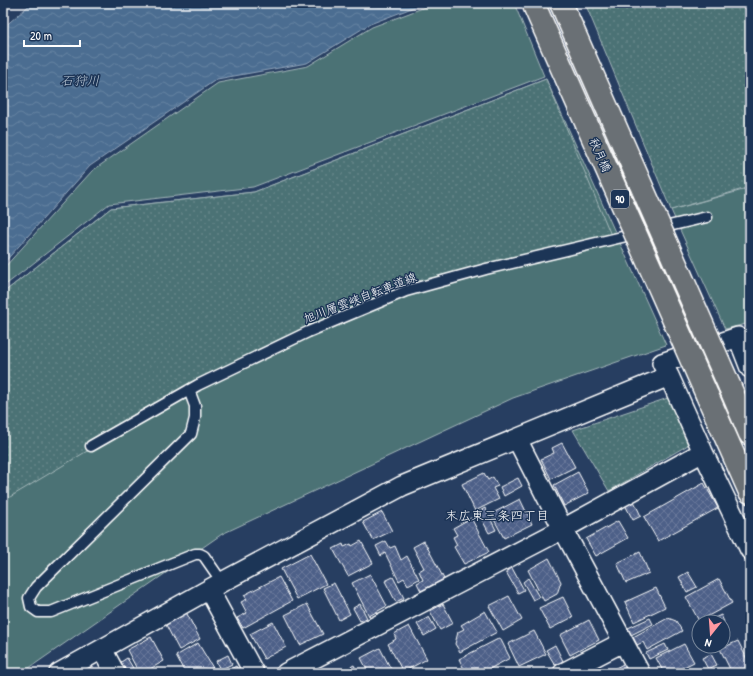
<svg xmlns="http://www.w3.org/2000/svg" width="753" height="676" font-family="'Patrick Hand','Klee One',sans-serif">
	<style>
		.green { fill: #4b7275; stroke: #a5b8ba }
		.park { fill: url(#park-dots); stroke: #a5b8ba }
		.water { fill: url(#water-waves); stroke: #93a7bd }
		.building { fill: url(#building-cross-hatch); stroke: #fff }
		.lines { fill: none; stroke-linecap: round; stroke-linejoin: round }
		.service-casing { stroke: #fff; stroke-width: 13 }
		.minor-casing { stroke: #fff; stroke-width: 22 }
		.primary-casing { stroke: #fff; stroke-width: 25 }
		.service { stroke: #1d3557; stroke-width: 10 }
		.minor { stroke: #1d3557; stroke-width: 19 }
		.primary { stroke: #6b7074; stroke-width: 22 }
		.primary-bridge-casing { stroke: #fff; stroke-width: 25; stroke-linecap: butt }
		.primary-bridge { stroke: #6b7074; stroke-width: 22 }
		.labels { text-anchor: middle; stroke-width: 3; stroke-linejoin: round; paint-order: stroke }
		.shield { fill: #1d3557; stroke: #bbc2cd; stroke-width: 1 }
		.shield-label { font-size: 11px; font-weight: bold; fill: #fff }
		.street-label { font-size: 12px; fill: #fff; stroke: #1d3557 }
		.water-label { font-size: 13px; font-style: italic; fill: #b7c5d3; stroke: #1d3557 }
		.neighbourhood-label { font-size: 13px; fill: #fff; stroke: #1d3557 }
	</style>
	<defs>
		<pattern id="park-dots" width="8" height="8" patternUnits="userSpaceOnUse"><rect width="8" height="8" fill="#4b7275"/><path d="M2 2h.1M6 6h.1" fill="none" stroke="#66878a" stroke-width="1.8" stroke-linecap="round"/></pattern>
		<pattern id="water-waves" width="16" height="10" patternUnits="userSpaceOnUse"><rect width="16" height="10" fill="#4b6d91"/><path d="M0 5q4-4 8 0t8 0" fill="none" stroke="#6683a2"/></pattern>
		<pattern id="building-cross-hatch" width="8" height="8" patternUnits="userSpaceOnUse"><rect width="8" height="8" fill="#4e6088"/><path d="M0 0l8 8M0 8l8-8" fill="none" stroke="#69789a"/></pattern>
	</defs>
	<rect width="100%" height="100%" fill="#273e61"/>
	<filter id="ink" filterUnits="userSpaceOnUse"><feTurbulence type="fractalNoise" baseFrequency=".025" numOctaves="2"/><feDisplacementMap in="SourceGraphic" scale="8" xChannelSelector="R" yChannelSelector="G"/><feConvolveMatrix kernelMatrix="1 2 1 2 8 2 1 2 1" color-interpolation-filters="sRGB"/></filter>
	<g filter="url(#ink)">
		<!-- green -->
		<path class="green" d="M 436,3 L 514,3 L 544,76 L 253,187 L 109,204 L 3,287 L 3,269 L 92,171 L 218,83 L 308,66 L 372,27 Z
			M 546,79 L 666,345 L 513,398 L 222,534 L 22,673 L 3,673 L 3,293 L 111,208 L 254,192 Z
			M 750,188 L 750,323 L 725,329 L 671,210 Z"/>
		<!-- park -->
		<path class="park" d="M 585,3 L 750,3 L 750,187 L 671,210 Z
			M 546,79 L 613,240 L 406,291 L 198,385 L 10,497 L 3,502 L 3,293 L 111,208 L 254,192 Z
			M 668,398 L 688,445 L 609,491 L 573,430 Z"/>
		<!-- water -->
		<path class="water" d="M 32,3 L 425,3 L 370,24 L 307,63 L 217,79 L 90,166 L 3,264 L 3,28 Z"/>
		<!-- building -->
		<path class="building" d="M 562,443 L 575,467 L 551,479 L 541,459 L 554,453 L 552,448 Z
			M 578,472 L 589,493 L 564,506 L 554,485 Z
			M 484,473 L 488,480 L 493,477 L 498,486 L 493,488 L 499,499 L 475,511 L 462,484 Z
			M 518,478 L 522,486 L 504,496 L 500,487 Z
			M 704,483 L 718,508 L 658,541 L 644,517 Z
			M 520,499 L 532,524 L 504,538 L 491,514 Z
			M 634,501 L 641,516 L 633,520 L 625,505 Z
			M 485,508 L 496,530 L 489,533 L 478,512 Z
			M 382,512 L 392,531 L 373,540 L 363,522 Z
			M 471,518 L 489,552 L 464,564 L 454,547 L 457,545 L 453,537 L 457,535 L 453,528 Z
			M 618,521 L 628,538 L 596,556 L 586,539 Z
			M 361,541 L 373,563 L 348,576 L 333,549 L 343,544 L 344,547 L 351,544 L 352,546 Z
			M 386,541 L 390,548 L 395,546 L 401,560 L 407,556 L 419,579 L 408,585 L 404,578 L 399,581 L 385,553 L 381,556 L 376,546 Z
			M 424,541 L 444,579 L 421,591 L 417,583 L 423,580 L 419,571 L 424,568 L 413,547 Z
			M 640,552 L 649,573 L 626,583 L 617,563 Z
			M 310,554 L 326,584 L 297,599 L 281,569 Z
			M 549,558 L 561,582 L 557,594 L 544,601 L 528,570 Z
			M 512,568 L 524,590 L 518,593 L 506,572 Z
			M 688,572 L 697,587 L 687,592 L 679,577 Z
			M 370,574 L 387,606 L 369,616 L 352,583 Z
			M 279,577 L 292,601 L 243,628 L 237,618 L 247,613 L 241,602 L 247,599 L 244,595 Z
			M 393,577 L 404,598 L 396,602 L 385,581 Z
			M 528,578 L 539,597 L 533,600 L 523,582 Z
			M 719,579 L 732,603 L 699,621 L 686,597 Z
			M 334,583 L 350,614 L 339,620 L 323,588 Z
			M 656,588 L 665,607 L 634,622 L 625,602 Z
			M 509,596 L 522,620 L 503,631 L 489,606 Z
			M 563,597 L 573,617 L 550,629 L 539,608 Z
			M 307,604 L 323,634 L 300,645 L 285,615 Z
			M 360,604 L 367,618 L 360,621 L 353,608 Z
			M 443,604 L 453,623 L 440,630 L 430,611 Z
			M 485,611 L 497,632 L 460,652 L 455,644 L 458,632 L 464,629 L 461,625 Z
			M 186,612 L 200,639 L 179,650 L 165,623 Z
			M 721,615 L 724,622 L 706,622 Z
			M 429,617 L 436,629 L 424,636 L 417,624 Z
			M 650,618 L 653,624 L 631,635 L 628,628 Z
			M 668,618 L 676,621 L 682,631 L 647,650 L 643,642 L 637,645 L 633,637 Z
			M 589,620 L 599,640 L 570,655 L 560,635 Z
			M 273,622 L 286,647 L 264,659 L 250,634 Z
			M 409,626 L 427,659 L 403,672 L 388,644 L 396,639 L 394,634 Z
			M 534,631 L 546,654 L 519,667 L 508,644 Z
			M 151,637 L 164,661 L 143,673 L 139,673 L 127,650 Z
			M 500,638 L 510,658 L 482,673 L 466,673 L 459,659 Z
			M 738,641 L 750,665 L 750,667 L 737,673 L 732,673 L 720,649 Z
			M 198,643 L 213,668 L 204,673 L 185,673 L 176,656 Z
			M 665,644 L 668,650 L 649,659 L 646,653 Z
			M 684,644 L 694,662 L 672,673 L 664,673 L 656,658 Z
			M 555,645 L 563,661 L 555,665 L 546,650 Z
			M 380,648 L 393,673 L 369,673 L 361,658 Z
			M 711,654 L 717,665 L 708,669 L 702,658 Z
			M 228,655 L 232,664 L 220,670 L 216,661 Z
			M 127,658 L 136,673 L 127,673 L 121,662 Z
			M 625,663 L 629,670 L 624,673 L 614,673 L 612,670 Z
			M 354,665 L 358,673 L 339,673 Z
			M 236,666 L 240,673 L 224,673 Z"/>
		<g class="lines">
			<!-- service casing -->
			<g class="service-casing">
				<path id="service" d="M 189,390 L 195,406 L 195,418 L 191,434 L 36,587 L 29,598 L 31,607 L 38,612 L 51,612 L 195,554 L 200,554 L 204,556 L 222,582
					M 91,446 L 198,385 L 308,332 L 406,291 L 486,269 L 707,217"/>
			</g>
			<!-- minor casing -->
			<g class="minor-casing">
				<path id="minor" d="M 669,376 L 662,363 L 738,337 L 750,368
					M 517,439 L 563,529 L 640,673
					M 209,590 L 254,673
					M 102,649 L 115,673
					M 59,673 L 102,649 L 222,582 L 402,486 L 669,376 L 703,452 L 750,550
					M 286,673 L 563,529 L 703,452
					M 563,673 L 623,642"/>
			</g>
			<!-- primary casing -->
			<g class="primary-casing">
				<path id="primary" d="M 729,385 L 750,434
					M 707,395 L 750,492"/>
			</g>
			<!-- service -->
			<use href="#service" class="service"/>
			<!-- minor -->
			<use href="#minor" class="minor"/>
			<!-- primary -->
			<use href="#primary" class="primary"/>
			<!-- primary-bridge casing -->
			<g class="primary-bridge-casing">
				<path id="primary-bridge" d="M 533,3 L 707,395
					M 561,3 L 729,385"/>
			</g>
			<!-- primary-bridge -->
			<use href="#primary-bridge" class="primary-bridge"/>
		</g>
	</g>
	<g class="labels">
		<!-- shield labels -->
		<rect class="shield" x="611" y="190" width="18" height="18" rx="3"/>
		<g class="shield-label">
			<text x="620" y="203">90</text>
		</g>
		<!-- street labels -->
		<g class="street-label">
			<text transform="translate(600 155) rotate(66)" y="4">秋月橋</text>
			<text transform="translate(360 298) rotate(-21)" y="4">旭川層雲峡自転車道線</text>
		</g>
		<!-- water labels -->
		<g class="water-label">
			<text x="80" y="85">石狩川</text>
		</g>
		<!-- neighbourhood labels -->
		<g class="neighbourhood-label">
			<text x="497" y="520">末広東三条四丁目</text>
		</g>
	</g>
	<!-- margin -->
	<rect width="753" height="676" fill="none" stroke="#1d3557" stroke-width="16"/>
	<rect x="8" y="8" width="737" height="660" fill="none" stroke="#fff" stroke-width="1.5" filter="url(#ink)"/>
	<!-- north arrow -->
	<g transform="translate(711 634) rotate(197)"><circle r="19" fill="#1d3557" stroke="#77869a"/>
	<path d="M0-3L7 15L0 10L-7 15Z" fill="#ff9aa2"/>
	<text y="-6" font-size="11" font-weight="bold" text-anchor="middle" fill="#ffffff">N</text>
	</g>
	<!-- scale -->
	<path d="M24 40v6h56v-6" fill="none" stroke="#ffffff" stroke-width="2"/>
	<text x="30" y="40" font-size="12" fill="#ffffff" stroke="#1d3557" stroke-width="3" paint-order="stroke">20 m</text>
</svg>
